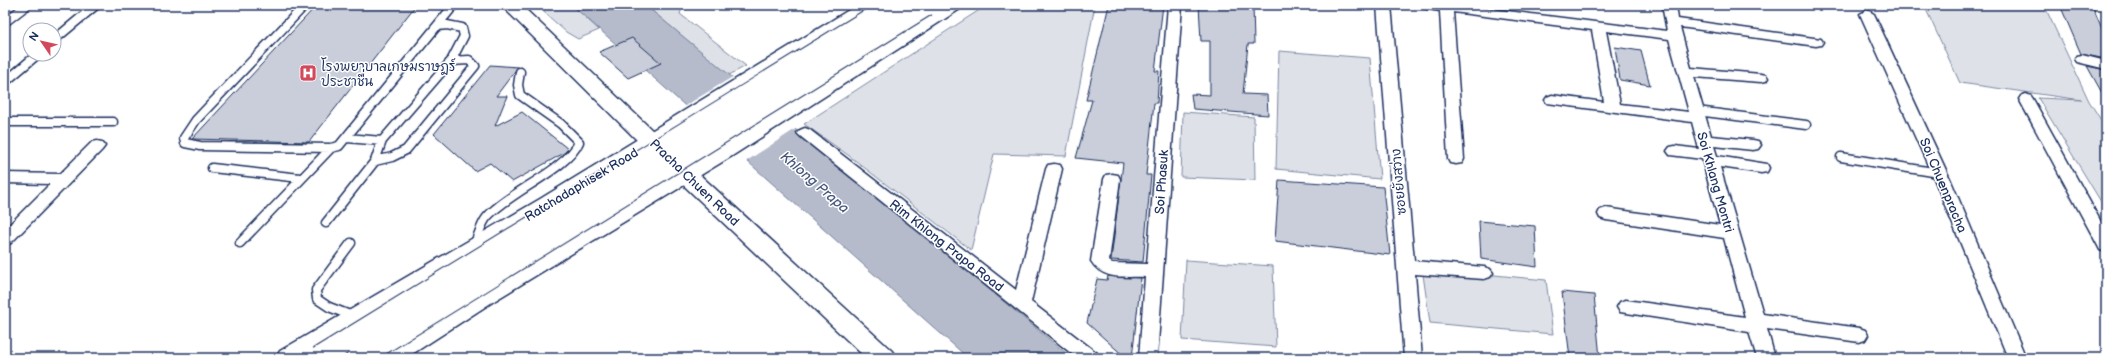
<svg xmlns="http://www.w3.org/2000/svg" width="2111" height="363" font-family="'Balsamiq Sans','Playpen Sans Thai',sans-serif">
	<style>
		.green { fill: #dee1e7; stroke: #7c88a2 }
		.water { fill: #b5bbca; stroke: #77839f }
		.pier { fill: #fff }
		.building { fill: #caceda; stroke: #1b2f5e }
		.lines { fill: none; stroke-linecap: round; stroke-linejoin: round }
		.service-casing { stroke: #1b2f5e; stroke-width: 11 }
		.minor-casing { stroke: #1b2f5e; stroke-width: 3 }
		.secondary-casing { stroke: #1b2f5e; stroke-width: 3 }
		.primary-casing { stroke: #1b2f5e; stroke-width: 3 }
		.service { stroke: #fff; stroke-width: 8 }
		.minor { fill: #fff; fill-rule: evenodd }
		.secondary { fill: #fff; fill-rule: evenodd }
		.primary { fill: #fff; fill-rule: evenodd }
		.primary-bridge-casing { stroke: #1b2f5e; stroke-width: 24; stroke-linecap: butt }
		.primary-bridge { stroke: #fff; stroke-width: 22 }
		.labels { text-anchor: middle; stroke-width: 3; stroke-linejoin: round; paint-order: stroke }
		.poi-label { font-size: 13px; fill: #1b2f5e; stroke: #fff; text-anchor: start }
		.street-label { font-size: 13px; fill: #1b2f5e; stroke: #fff }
		.water-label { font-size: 14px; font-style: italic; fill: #49597e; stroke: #fff }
	</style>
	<rect width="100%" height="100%" fill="#fff"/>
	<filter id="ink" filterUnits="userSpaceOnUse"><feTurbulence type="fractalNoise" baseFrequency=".025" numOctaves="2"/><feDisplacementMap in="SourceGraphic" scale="8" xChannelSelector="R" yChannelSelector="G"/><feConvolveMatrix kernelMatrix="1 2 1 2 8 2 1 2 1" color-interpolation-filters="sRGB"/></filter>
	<g filter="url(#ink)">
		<!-- green -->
		<path class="green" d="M 536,5 L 572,5 L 599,30 L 578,39 L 566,32 Z
			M 645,5 L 683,5 L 680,14 L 746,66 L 729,75 Z
			M 987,5 L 1095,5 L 1066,156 L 994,154 L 971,250 L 848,155 L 804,124 Z
			M 1924,5 L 2044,5 L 2089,101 L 2106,128 L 2106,210 L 2038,98 L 2082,100 L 1960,83 Z
			M 1279,51 L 1370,58 L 1380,179 L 1276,169 Z
			M 1183,112 L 1254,117 L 1255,180 L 1181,177 Z
			M 1186,260 L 1273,266 L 1276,347 L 1182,340 Z
			M 1422,268 L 1546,280 L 1553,334 L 1430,323 Z"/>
		<!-- water -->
		<path class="water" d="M 572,5 L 645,5 L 1072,358 L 968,358 Z"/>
		<!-- pier -->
		<path class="pier" d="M 734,76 L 797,128 L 745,162 L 683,107 Z"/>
		<!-- building -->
		<path class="building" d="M 317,5 L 416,5 L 309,142 L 192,139 Z
			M 1109,5 L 1163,5 L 1155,71 L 1159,71 L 1157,103 L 1154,103 L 1146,175 L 1151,175 L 1143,262 L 1111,260 L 1123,163 L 1076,158 L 1092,100 L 1086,100 Z
			M 1199,5 L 1253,5 L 1254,44 L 1248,44 L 1243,94 L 1267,95 L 1268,115 L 1193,109 L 1191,94 L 1210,95 L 1210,41 L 1201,41 Z
			M 2060,5 L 2092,5 L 2106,38 L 2106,59 L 2081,54 Z
			M 632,38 L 661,63 L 628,78 L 599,52 Z
			M 1615,47 L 1641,51 L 1650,85 L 1620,80 Z
			M 490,65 L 518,67 L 496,96 L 507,96 L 495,126 L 522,112 L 568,149 L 564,153 L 512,182 L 490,163 L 475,171 L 434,134 Z
			M 2087,66 L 2106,70 L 2106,100 Z
			M 1279,180 L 1383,187 L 1390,255 L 1275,241 Z
			M 1479,221 L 1535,226 L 1537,267 L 1481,259 Z
			M 1108,276 L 1141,278 L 1132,358 L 1126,358 L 1087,323 L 1097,279 L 1107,280 Z
			M 1562,292 L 1594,295 L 1600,358 L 1570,358 Z"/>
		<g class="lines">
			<!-- service casing -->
			<g class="service-casing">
				<path id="service" d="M 305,5 L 196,120 L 184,138 L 185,143 L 200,146 L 331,148 L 339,146 L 454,5
					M 5,22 L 27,5
					M 438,26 L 447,25 L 462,28 L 464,36 L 451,61
					M 54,40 L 96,5
					M 469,60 L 475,66 L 406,150 L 392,157 L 375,161 L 382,141 L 451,61 Z
					M 5,82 L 38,54
					M 1697,111 L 1806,125
					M 5,122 L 113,122
					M 347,138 L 382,141
					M 1841,157 L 1939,173
					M 212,168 L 300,178
					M 326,223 L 375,161
					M 240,243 L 331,148
					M 351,243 L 316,290 L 317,299 L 329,307 L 355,317
					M 474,245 C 478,237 481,224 487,217 C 509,192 568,169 579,142 L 561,124 L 520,95 L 518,85 L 520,72"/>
			</g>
			<!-- minor casing -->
			<g class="minor-casing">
				<path id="minor" d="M 1168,5 L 1182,5 L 1157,358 L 1139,358 L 1145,277 C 1125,276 1103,281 1091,261 L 1104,179 L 1106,175 L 1112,174 L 1118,175 L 1120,179 L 1109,261 L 1112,263 L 1147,264 Z
					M 1377,5 L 1391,5 L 1414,261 L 1484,267 L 1490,269 L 1493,273 L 1490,277 L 1484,279 L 1415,274 L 1422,358 L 1404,358 Z
					M 1420,5 L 1459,5 L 1667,31 L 1662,5 L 1676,5 L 1678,19 L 1821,39 L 1823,42 L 1821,45 L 1816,46 L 1680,27 L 1691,68 L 1761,74 L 1766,75 L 1768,78 L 1766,81 L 1761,82 L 1694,77 L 1711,136 L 1753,140 L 1758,141 L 1761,145 L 1758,149 L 1753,150 L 1714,146 L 1717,156 L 1761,163 L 1767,164 L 1769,168 L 1767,172 L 1761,173 L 1720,167 L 1763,314 L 1859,328 L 1865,330 L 1868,335 L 1865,340 L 1859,342 L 1767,329 L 1775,358 L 1757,358 L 1749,332 L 1620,312 L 1617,307 L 1620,302 L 1626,300 L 1745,317 L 1724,238 L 1606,220 L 1600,218 L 1598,214 L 1600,210 L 1606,208 L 1720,225 L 1702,159 L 1670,155 L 1667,151 L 1670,147 L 1675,146 L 1699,149 L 1692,122 L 1547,103 L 1545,100 L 1547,97 L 1552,95 L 1604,102 L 1592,30 L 1453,12 L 1464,159 L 1462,163 L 1456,164 L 1450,163 L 1448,159 L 1440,11 L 1422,8 ZM 1606,31 L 1669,39 L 1689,112 L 1620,104 Z
					M 1867,10 L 1874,14 L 1951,181 L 2026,358 L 2008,358 L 1935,181 L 1860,14 Z
					M 2082,55 L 2106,61 L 2106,69 L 2077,62 L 2075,59 L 2077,56 Z
					M 2026,94 L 2031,96 L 2033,99 L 2106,231 L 2106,252 L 2100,250 L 2098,246 L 2019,99 L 2021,96 Z
					M 805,128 L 810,130 L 1016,290 L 1046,169 L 1048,165 L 1054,164 L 1060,165 L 1062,169 L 1031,302 L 1097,353 L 1099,358 L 1077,358 L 800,136 L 797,133 L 800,130 Z
					M 97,141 L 102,142 L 105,146 L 102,150 L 11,243 L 5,245 L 5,229 L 50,184 L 5,183 L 5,173 L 60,174 L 92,142 Z"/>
			</g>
			<!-- secondary casing -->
			<g class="secondary-casing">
				<path id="secondary" d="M 501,5 L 521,5 L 674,151 L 892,351 L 896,358 L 866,358 L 658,161 Z"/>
			</g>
			<!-- primary casing -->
			<g class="primary-casing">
				<path id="primary" d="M 857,5 L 879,5 L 876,9 L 556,209 L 310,358 L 276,358 L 280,351 L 540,199 Z
					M 941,5 L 963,5 L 960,9 L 732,156 L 494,301 L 406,358 L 373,358 L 377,351 L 476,289 L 716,146 Z"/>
			</g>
			<!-- service -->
			<use href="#service" class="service"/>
			<!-- minor -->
			<use href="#minor" class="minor"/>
			<!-- secondary -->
			<use href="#secondary" class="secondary"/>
			<!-- primary -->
			<use href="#primary" class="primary"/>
			<!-- primary-bridge casing -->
			<g class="primary-bridge-casing">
				<path id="primary-bridge" d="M 319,358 L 894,5
					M 358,358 L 926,5"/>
			</g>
			<!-- primary-bridge -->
			<use href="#primary-bridge" class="primary-bridge"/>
		</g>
	</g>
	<!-- icons -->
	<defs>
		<g id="hospital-square" transform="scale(0.9)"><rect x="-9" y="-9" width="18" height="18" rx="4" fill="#d1495b" stroke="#fff"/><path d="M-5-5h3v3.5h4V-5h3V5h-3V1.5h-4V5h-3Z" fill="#fff"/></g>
	</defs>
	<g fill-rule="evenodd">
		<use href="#hospital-square" x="308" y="73"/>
	</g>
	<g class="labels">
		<!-- poi labels -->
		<g class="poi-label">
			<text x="321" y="71">โรงพยาบาลเกษมราษฎร์<tspan x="321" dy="15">ประชาชื่น</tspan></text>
		</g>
		<!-- street labels -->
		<g class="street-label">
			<text transform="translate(695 182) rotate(44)" y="5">Pracha Chuen Road</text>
			<text transform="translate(1161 182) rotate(-86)" y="5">Soi Phasuk</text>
			<text transform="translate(1398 182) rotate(-95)" y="5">ซอยยังสว่าง</text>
			<text transform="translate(1716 182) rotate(74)" y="5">Soi Khlang Montri</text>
			<text transform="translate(581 184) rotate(-31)" y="5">Ratchadaphisek Road</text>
			<text transform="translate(1944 185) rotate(67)" y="5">Soi Chuenpracha</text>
			<text transform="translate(947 245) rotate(38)" y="5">Rim Khlong Prapa Road</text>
		</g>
		<!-- water labels -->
		<g class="water-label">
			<text transform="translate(815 182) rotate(41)" y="5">Khlong Prapa</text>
		</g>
	</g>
	<!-- margin -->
	<rect width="2111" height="363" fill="none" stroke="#fff" stroke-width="20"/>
	<rect x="10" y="10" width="2091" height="343" fill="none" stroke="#1b2f5e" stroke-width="1.5" filter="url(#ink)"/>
	<!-- north arrow -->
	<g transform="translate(42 42) rotate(304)"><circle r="19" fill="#ffffff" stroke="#a4acbf"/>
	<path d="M0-3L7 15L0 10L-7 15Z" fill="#d1495b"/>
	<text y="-6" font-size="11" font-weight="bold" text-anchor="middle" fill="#1b2f5e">N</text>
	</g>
</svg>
